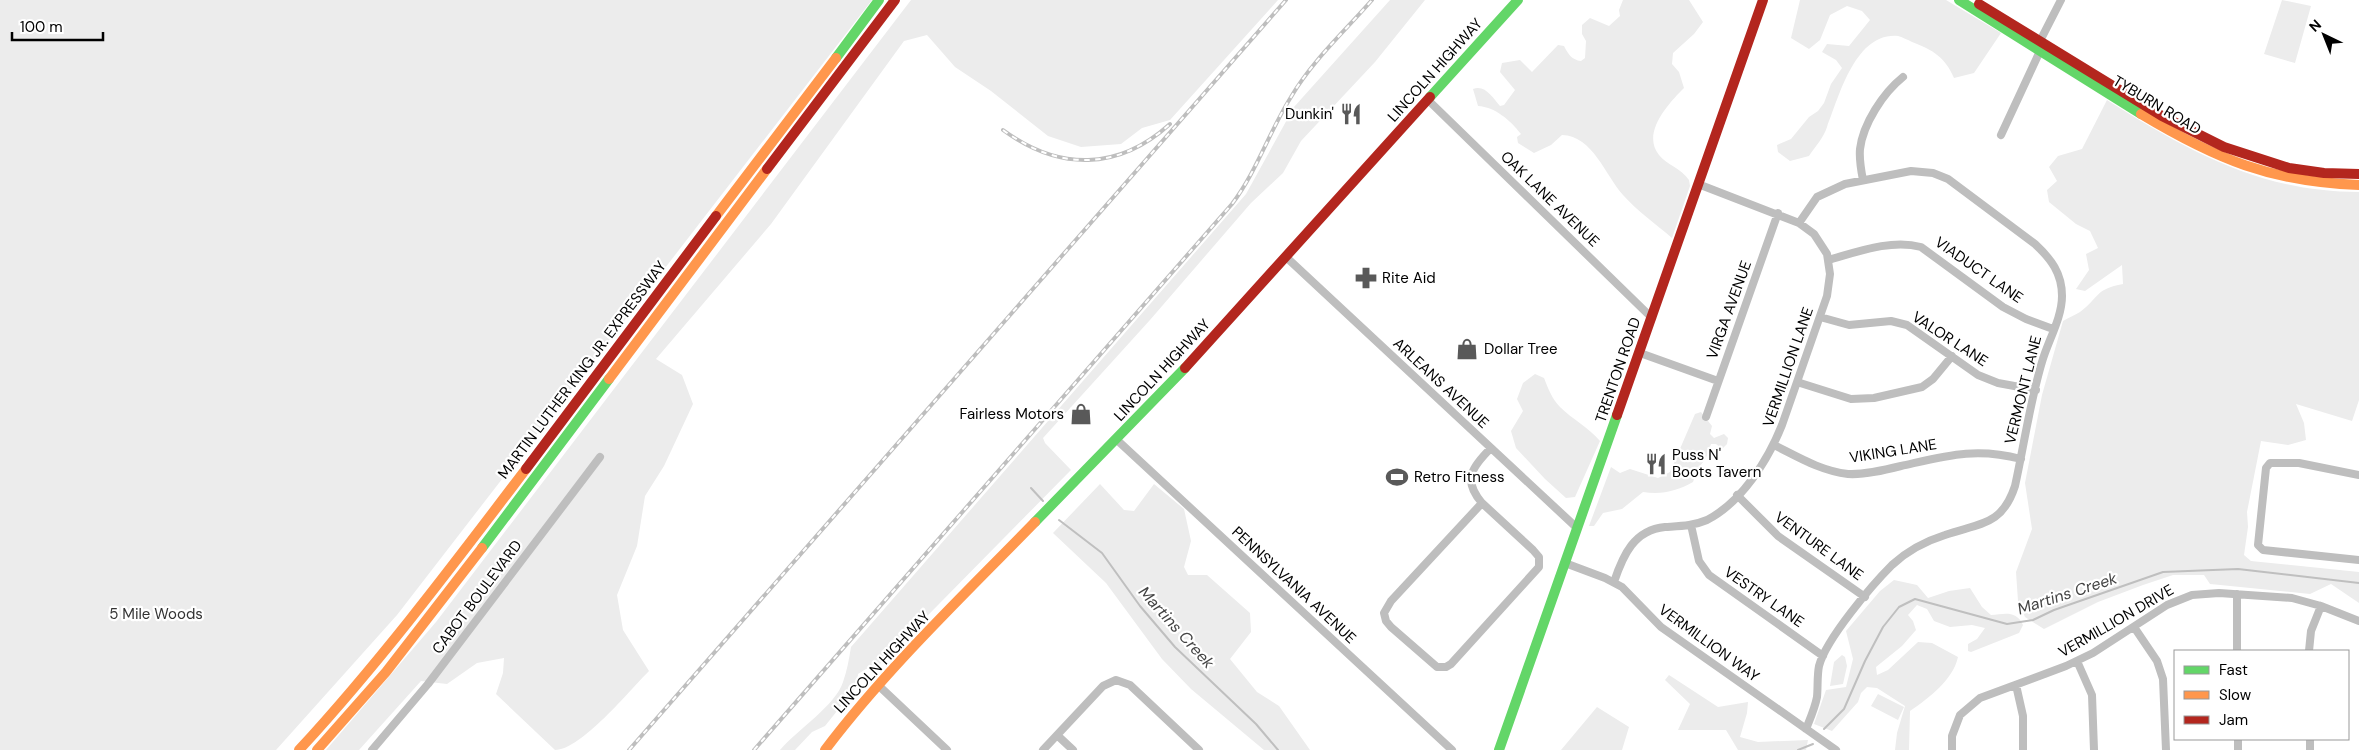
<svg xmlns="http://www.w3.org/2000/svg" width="2359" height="750" font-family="'DM Sans',sans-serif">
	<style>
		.green { fill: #ececec }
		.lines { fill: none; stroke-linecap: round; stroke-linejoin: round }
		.stream { stroke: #bfbfbf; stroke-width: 2 }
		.street { stroke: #bebebe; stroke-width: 8 }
		.fast { stroke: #63d668; stroke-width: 10 }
		.slow { stroke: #ff974d; stroke-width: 10 }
		.jam { stroke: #b3261e; stroke-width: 10 }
		.rail-casing { stroke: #bebebe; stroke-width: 4 }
		.rail { stroke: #fff; stroke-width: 2; stroke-dasharray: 5.5; stroke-linecap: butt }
		.labels { text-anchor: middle; stroke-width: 4.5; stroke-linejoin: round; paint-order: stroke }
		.street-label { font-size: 15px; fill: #000; stroke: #fff }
		.poi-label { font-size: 15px; fill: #000; stroke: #fff; text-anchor: start }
		.park-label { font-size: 15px; fill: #333; stroke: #fff }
		.water-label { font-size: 16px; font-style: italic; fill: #444; stroke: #fff }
	</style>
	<rect width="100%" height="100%" fill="#fff"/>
	<!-- green -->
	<path class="green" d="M 0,0 L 872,0 L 397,615 L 276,750 L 0,750 Z
		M 911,0 L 1278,0 L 1170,120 L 1142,128 L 1121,144 L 1081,147 L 1048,136 L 991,91 L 955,67 L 927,35 L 904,41 L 771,224 L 656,359 L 682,375 L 693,404 L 664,466 L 645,496 L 637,546 L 617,595 L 623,630 L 649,671 C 630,690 581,750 555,750 L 496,694 L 503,673 L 504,658 L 477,663 L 447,684 L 421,681 L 359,750 L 326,750 L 436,622 Z
		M 1390,0 L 1425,0 L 1375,62 L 1301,141 L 1283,173 L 1251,203 L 1150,320 L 1043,438 L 1045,443 L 1071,470 L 875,669 L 866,669 L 858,674 L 857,686 L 825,726 L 812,732 L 795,750 L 780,750 C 797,730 836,705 843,682 C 847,671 849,659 851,647 L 1246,194 L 1294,107 Z
		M 1623,0 L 1689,0 L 1703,22 L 1694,34 L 1673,53 L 1672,64 L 1679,72 L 1684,88 C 1669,103 1641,133 1659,155 C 1667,165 1681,168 1689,180 L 1690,186 L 1672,238 C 1656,224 1637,211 1623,195 C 1605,175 1593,136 1562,135 L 1551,145 L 1534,153 L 1518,143 L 1517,137 L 1521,134 C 1510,120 1495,107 1478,106 L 1473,89 C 1485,84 1493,98 1500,106 L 1504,105 L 1515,90 L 1500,72 L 1502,63 L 1520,60 L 1532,72 L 1558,45 L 1564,46 C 1568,54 1572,60 1581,61 L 1585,58 L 1586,41 L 1582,34 L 1582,25 L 1590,18 L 1609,26 L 1620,16 L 1619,10 Z
		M 1800,0 L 1946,0 L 2001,33 L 1974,73 L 1954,78 C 1945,57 1933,50 1912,42 C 1908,40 1902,37 1898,36 C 1855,32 1839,97 1827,127 C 1824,137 1815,147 1809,156 L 1790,161 L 1778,152 L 1777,145 L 1791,139 L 1809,117 L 1818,111 L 1824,103 L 1831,84 L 1842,68 L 1836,60 L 1822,52 L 1827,44 L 1849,46 L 1870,20 L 1862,11 L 1847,6 L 1830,15 L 1820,40 L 1809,49 L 1791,38 Z
		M 2282,0 L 2311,6 L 2295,63 L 2264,54 Z
		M 2107,100 C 2188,151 2260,192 2359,192 L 2359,400 L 2352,421 L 2296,404 L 2304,423 L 2306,440 L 2288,445 L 2261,441 L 2247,512 L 2248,527 L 2244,555 L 2251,561 L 2359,572 L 2359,603 L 2331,584 L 2310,594 L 2210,584 L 2204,575 L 2173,575 L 2143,585 L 2098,602 L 2044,629 L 2025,617 L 2018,601 L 2016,572 L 2032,529 L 2025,483 L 2042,395 L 2063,321 C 2068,318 2075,315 2080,312 C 2100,297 2095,289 2123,284 L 2122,265 L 2085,291 L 2076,289 L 2089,270 L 2086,254 L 2098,248 L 2090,231 L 2076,224 L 2049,202 L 2047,190 L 2057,181 L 2049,167 L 2058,156 L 2082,149 Z
		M 1535,374 L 1544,378 C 1548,388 1552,399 1560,407 C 1572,419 1588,427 1600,441 L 1575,497 L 1566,498 L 1545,479 L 1516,448 L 1511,431 L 1523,411 L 1517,399 L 1523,383 Z
		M 1701,412 L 1712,426 L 1710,434 L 1714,438 L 1724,434 L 1728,438 L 1727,444 L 1722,449 L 1716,444 L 1711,444 L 1706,458 L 1697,470 L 1693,482 C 1677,491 1662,495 1643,492 L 1622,509 L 1603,513 L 1594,526 L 1589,526 L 1611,467 L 1620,473 L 1630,469 L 1658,478 L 1670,472 L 1695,414 Z
		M 1100,484 L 1124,510 L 1134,511 L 1154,484 L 1184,509 L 1191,541 L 1184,567 L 1188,575 L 1207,575 L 1250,613 L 1251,632 L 1230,659 L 1257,692 L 1279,706 L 1310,750 L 1264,750 L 1191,689 L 1162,659 L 1106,583 L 1053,533 Z
		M 1894,580 L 1917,585 L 1928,598 L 1949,591 L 1970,588 L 1982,607 L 1991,615 C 2005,614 2016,610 2023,625 L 2019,633 L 1971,652 L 1968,651 L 1968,644 L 1977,639 L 1985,628 L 1972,625 L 1950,627 L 1934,621 L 1927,609 L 1917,605 L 1908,615 L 1913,621 L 1916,630 L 1902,646 L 1876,667 L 1877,675 L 1888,670 L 1918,642 L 1932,643 L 1958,657 C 1953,680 1929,698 1910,711 L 1909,750 L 1895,750 L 1897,733 L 1905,706 L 1877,688 L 1867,687 L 1861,693 L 1858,702 L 1832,731 L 1814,724 L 1826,690 L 1846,687 L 1853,659 L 1846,631 L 1880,591 Z
		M 1842,655 L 1845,657 L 1847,666 L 1843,684 L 1830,686 L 1834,662 Z
		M 1669,675 L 1718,707 L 1748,702 L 1747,713 L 1740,737 L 1758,742 L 1808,740 L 1806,750 L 1738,750 L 1726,730 L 1678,730 L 1690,704 L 1665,680 Z
		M 1878,694 L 1904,707 L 1898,720 L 1871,706 Z
		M 1597,707 L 1629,727 L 1622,750 L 1561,750 Z"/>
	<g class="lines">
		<!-- stream -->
		<path class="stream" d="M 1031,488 L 1043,501
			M 1059,520 L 1102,553 L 1140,606 L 1175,647 L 1256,724 L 1278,750
			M 1824,729 L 1844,709 L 1865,661 L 1883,627 L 1899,607 L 1915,599 L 2007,624 L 2033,620 L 2054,610 L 2163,572 L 2238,569 L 2359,583
			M 1798,750 L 1813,744"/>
		<!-- street -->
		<path class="street" d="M 2040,41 L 2061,0
			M 1428,100 L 1652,318
			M 2001,135 L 2040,51
			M 1863,180 C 1861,170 1859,160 1860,149 C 1863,124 1883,93 1903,77
			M 1799,223 L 1817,197 L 1845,184 L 1911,171 L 1933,173 L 1948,179 L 2035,244 C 2051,259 2062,273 2062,296 C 2062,318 2048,341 2042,362 C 2030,402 2024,445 2015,486 C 2002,526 1980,523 1945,535 C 1926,541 1907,551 1892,565 C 1872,585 1826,639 1819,666 C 1817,676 1818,687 1817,697 C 1815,708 1810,719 1806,729
			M 1286,257 L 1577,528
			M 1828,260 C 1857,252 1891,239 1921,247 L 2003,307 L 2026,319 L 2053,329
			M 1820,317 L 1849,325 L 1891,321 L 1907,325 L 1978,375 L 1998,383 L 2036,390
			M 1640,353 L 1718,381
			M 1797,382 L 1851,399 L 1874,398 L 1922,387 L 1933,379 L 1952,356
			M 1706,417 L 1778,213
			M 1117,440 L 1452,750
			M 1774,445 C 1798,457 1821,471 1848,474 C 1865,475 1885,470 1901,466 C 1946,456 1975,447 2021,459
			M 2359,475 L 2299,463 L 2270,463 L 2266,468 L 2258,545 L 2263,550 L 2359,560
			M 1737,495 L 1778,536 L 1865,597
			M 1482,503 L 1533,550 L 1539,557 L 1539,567 L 1451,664 L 1446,667 L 1437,667 L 1391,627 L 1386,621 L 1384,613 L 1391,601 Z
			M 1482,503 C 1462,480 1472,467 1491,448
			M 1691,525 L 1699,561 L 1709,575 L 1823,656
			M 1565,563 L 1605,578 L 1622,587 L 1661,627 L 1836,750
			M 1614,582 C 1623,555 1634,530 1665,527 C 1680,526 1693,526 1707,520 C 1742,502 1768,460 1782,425 L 1827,296 L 1830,274 L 1827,254 L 1814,234 L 1799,223 L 1698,184
			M 2237,594 L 2237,651
			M 2134,627 L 2157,661 L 2163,679 L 2166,750
			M 2309,651 L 2311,631 L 2321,606
			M 2077,661 L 2092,695 L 2094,750
			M 878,685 L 947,750
			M 2016,685 L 2023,716 L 2023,750
			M 1057,735 L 1073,750
			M 2238,739 L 2238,750
			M 2310,739 L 2310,750
			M 372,750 L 428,684 L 600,457
			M 1043,750 L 1103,686 L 1116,680 L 1130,685 L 1199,750
			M 1952,750 L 1952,736 L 1960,715 L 1980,698 L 2066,666 L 2093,653 L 2167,605 L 2192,595 L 2219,593 L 2292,598 L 2321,606 L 2359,621"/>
		<!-- fast -->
		<path class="fast" d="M 1959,0 L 2141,114
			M 836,58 L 879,0
			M 1430,97 L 1518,0
			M 1035,522 L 1185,368
			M 482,548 L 609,379
			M 1499,750 L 1617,415"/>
		<!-- slow -->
		<path class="slow" d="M 2141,114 C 2216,159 2271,182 2359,185
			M 716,216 L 836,58
			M 609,379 L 767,169
			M 299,750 C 381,661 453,565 526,469
			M 317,750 L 386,672 L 482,548
			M 825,750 C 887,668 963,596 1035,522"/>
		<!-- jam -->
		<path class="jam" d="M 1979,4 L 2162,116 L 2224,147 L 2289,168 L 2324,173 L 2359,174
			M 767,169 L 895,0
			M 1185,368 L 1430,97
			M 1617,415 L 1763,0
			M 526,469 L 716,216"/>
		<!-- rail casing -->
		<g class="rail-casing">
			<path id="rail" d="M 1003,130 C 1059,171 1118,171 1170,124
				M 629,750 L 1286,0
				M 754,750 L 1232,204 C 1257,171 1269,132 1291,97 C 1312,61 1345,31 1372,0"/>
		</g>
		<!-- rail -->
		<use href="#rail" class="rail"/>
	</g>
	<!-- icons -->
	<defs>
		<g id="restaurant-bare" transform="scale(1.725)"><path d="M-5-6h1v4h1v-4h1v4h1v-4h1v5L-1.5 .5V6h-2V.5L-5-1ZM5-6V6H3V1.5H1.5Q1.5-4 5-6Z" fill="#595959" stroke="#fff" stroke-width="2.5" paint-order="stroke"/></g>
		<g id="pharmacy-bare" transform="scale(1.725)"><path d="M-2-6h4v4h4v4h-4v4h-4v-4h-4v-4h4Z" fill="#595959" stroke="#fff" stroke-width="2.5" paint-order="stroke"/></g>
		<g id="shop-bare" transform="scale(1.725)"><path d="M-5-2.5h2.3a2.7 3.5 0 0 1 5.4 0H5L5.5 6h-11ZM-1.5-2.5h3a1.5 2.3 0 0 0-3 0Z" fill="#595959" stroke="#fff" stroke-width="2.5" paint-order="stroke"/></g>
		<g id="stadium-bare" transform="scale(1.725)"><path d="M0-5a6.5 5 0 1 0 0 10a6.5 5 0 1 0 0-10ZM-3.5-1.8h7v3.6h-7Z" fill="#595959" stroke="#fff" stroke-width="2.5" paint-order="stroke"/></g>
	</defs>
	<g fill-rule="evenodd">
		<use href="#restaurant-bare" x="1351" y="114"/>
		<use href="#pharmacy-bare" x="1366" y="278"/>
		<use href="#shop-bare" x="1467" y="349"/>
		<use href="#shop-bare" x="1081" y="414"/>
		<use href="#restaurant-bare" x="1656" y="464"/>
		<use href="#stadium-bare" x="1397" y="477"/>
	</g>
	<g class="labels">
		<!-- street labels -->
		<g class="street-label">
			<text transform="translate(1435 70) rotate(-48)" y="5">LINCOLN HIGHWAY</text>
			<text transform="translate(2157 105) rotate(31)" y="5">TYBURN ROAD</text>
			<text transform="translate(1550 199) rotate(44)" y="5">OAK LANE AVENUE</text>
			<text transform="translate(1979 270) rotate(35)" y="5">VIADUCT LANE</text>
			<text transform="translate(1729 310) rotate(-70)" y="5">VIRGA AVENUE</text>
			<text transform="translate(1950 339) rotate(33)" y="5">VALOR LANE</text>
			<text transform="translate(1788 367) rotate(-71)" y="5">VERMILLION LANE</text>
			<text transform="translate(582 370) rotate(-53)" y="5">MARTIN LUTHER KING JR. EXPRESSWAY</text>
			<text transform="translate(1162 370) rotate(-47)" y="5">LINCOLN HIGHWAY</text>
			<text transform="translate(1618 370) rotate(-71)" y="5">TRENTON ROAD</text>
			<text transform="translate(1441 383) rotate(43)" y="5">ARLEANS AVENUE</text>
			<text transform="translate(2023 390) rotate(-76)" y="5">VERMONT LANE</text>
			<text transform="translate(1893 451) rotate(-9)" y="5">VIKING LANE</text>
			<text transform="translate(1819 546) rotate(36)" y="5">VENTURE LANE</text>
			<text transform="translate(1294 585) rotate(43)" y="5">PENNSYLVANIA AVENUE</text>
			<text transform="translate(477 597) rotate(-53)" y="5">CABOT BOULEVARD</text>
			<text transform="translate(1764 597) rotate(35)" y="5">VESTRY LANE</text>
			<text transform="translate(2116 621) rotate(-30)" y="5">VERMILLION DRIVE</text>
			<text transform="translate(1709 643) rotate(36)" y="5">VERMILLION WAY</text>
			<text transform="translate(882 662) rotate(-47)" y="5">LINCOLN HIGHWAY</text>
		</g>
		<!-- poi labels -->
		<g class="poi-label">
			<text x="1334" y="119" text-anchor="end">Dunkin'</text>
			<text x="1382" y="283">Rite Aid</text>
			<text x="1484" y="354">Dollar Tree</text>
			<text x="1064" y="419" text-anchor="end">Fairless Motors</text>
			<text x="1672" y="460">Puss N'<tspan x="1672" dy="17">Boots Tavern</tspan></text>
			<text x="1414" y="482">Retro Fitness</text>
		</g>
		<!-- park labels -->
		<g class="park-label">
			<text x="156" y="619">5 Mile Woods</text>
		</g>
		<!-- water labels -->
		<g class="water-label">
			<text transform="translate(2067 593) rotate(-18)" y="6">Martins Creek</text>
			<text transform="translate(1177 627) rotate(48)" y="6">Martins Creek</text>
		</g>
	</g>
	<!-- legend -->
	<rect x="2174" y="650" width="175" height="90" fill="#ffffff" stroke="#999999"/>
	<rect x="2184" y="666" width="25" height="8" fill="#63d668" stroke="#999999"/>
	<text x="2219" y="675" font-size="15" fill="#000000">Fast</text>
	<rect x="2184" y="691" width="25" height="8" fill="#ff974d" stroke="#999999"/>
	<text x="2219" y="700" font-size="15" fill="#000000">Slow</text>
	<rect x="2184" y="716" width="25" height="8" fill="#b3261e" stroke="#999999"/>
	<text x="2219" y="725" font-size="15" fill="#000000">Jam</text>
	<!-- north arrow -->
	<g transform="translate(2324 35) rotate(317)" stroke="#ffffff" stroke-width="4" paint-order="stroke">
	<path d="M0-4L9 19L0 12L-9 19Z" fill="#000000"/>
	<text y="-8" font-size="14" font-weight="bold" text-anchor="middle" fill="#000000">N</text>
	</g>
	<!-- scale -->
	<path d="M12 32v8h91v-8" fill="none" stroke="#000000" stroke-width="2.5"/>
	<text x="20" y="32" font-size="15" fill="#000000" stroke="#ffffff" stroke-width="4" paint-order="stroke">100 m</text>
</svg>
